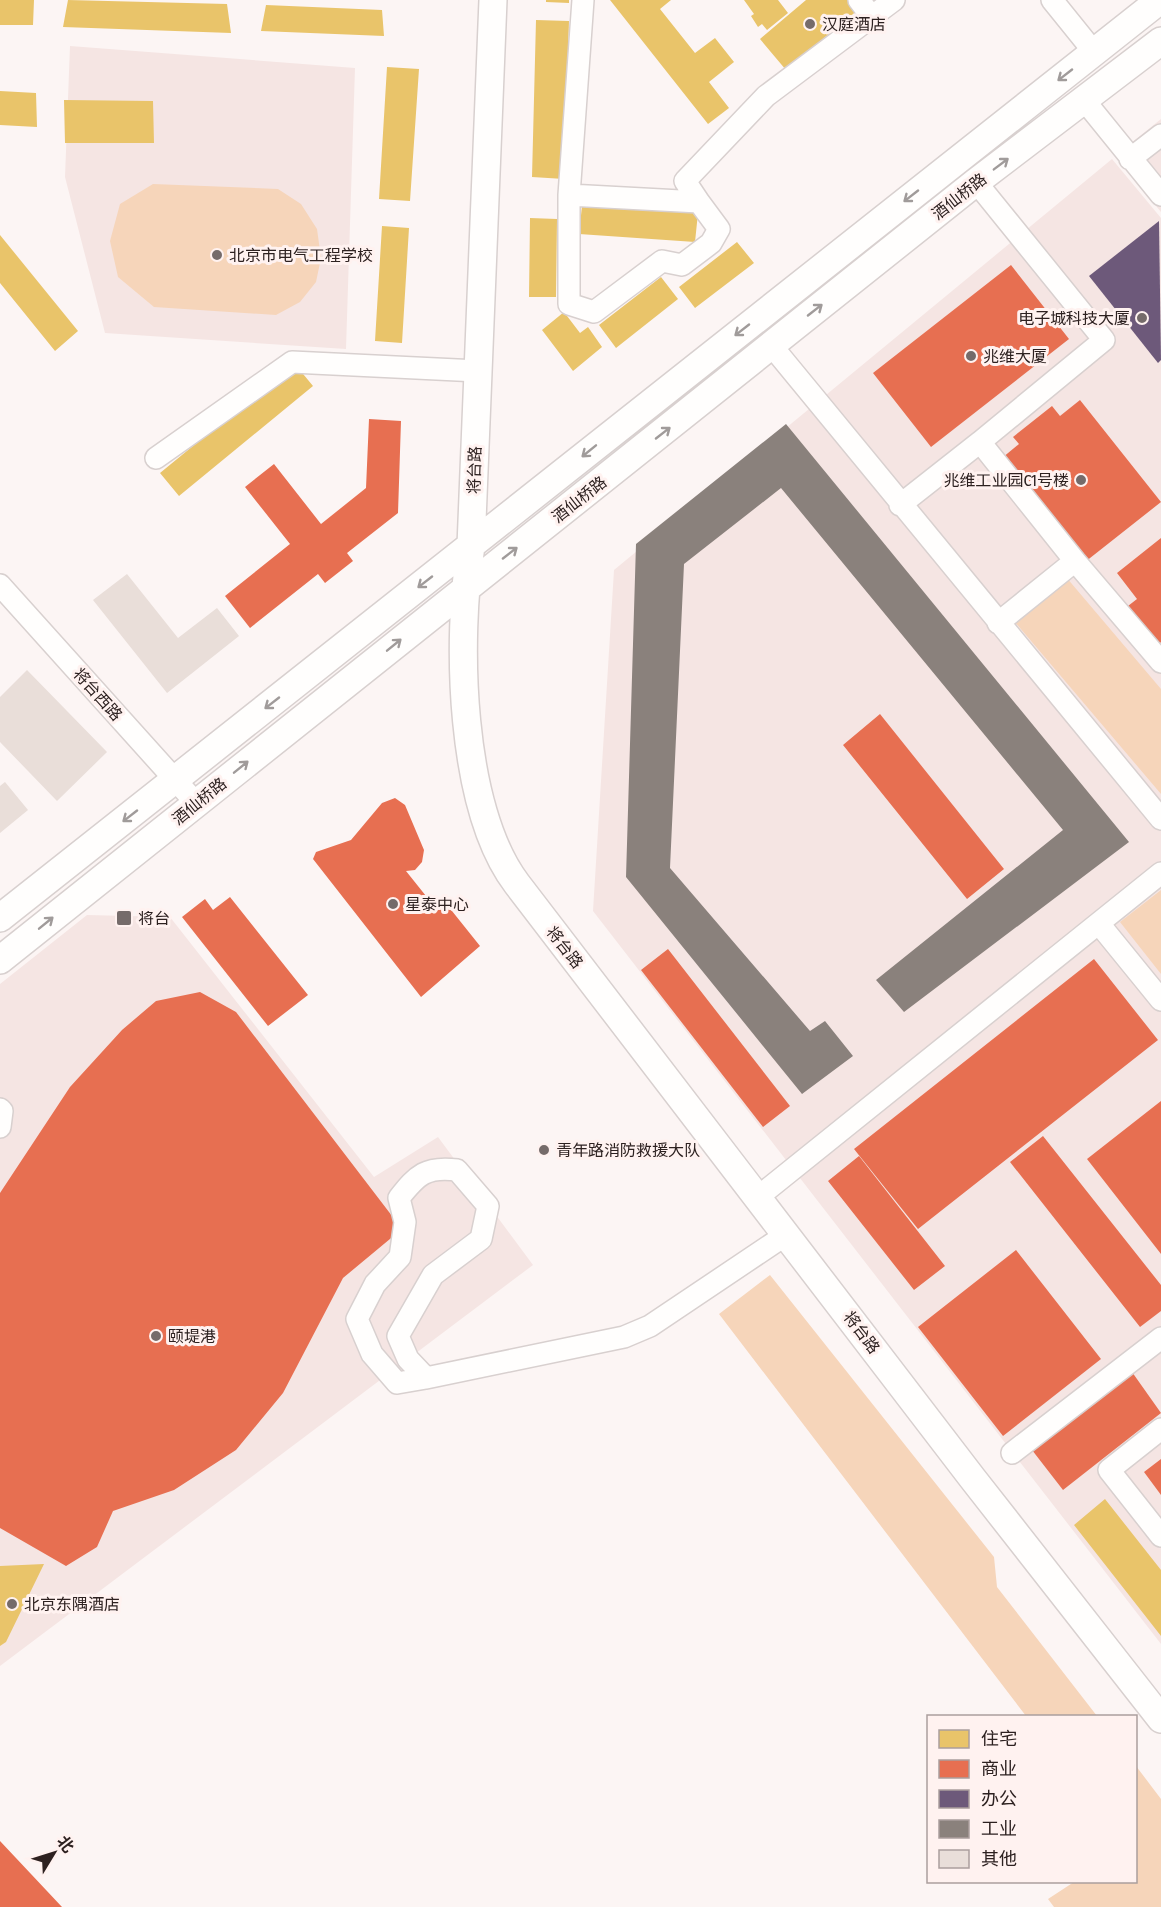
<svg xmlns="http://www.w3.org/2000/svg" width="1161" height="1907" font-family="'Fira Sans Condensed','Noto Sans SC',sans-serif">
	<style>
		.built { fill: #f5e5e3 }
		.green { fill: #f6d5ba }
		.homes { fill: #e9c46a }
		.shops { fill: #e76f51 }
		.offices { fill: #6d597a }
		.industry { fill: #8a817c }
		.building { fill: #e9ded9 }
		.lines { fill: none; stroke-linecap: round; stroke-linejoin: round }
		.minor-casing { stroke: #d8d0cf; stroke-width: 24 }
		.major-casing { stroke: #d8d0cf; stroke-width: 30 }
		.minor { stroke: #fffefd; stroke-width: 21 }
		.major { stroke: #fffefd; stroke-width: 27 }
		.oneway { stroke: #a09b9a }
		.poi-dot { fill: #756b6a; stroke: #fff2f0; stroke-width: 2 }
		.labels { text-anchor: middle; stroke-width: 6; stroke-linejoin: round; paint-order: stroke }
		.poi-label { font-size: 16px; fill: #2d2120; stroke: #fff2f0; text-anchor: start }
		.street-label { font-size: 16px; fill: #2d2120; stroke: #fff2f0 }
	</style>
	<rect width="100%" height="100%" fill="#fcf5f4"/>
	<!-- built -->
	<path class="built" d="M 70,46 L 355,68 L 346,349 L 105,333 L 65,177 Z
		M 1161,119 L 1161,212 L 1115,156 Z
		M 1112,159 L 1161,218 L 1161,1644 L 593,911 L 614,570 Z
		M 87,915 L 170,917 L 374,1177 L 438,1137 L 533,1265 L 0,1666 L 0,984 Z"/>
	<!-- green -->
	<path class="green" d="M 153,184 L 278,189 L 301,204 L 317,229 L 321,258 L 316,282 L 300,302 L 276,315 L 154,307 L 118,277 L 110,241 L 120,204 Z
		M 1066,577 L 1161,689 L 1161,794 L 1014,621 Z
		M 1161,890 L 1161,974 L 1120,922 Z
		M 770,1275 L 994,1557 L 997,1587 L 1097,1716 L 1026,1716 L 719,1314 Z
		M 1136,1766 L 1161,1799 L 1161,1907 L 1054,1907 L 1048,1899 L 1074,1882 L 1136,1882 Z"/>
	<!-- homes -->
	<path class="homes" d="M 0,0 L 34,0 L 33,25 L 0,25 Z
		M 68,0 L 227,4 L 231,33 L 63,27 Z
		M 546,0 L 569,0 L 569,3 L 546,2 Z
		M 610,0 L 671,0 L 660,9 L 695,53 L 715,38 L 734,62 L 709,82 L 729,108 L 708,124 Z
		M 744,0 L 778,0 L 788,13 L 767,30 L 762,24 L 758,27 L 751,16 L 754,14 Z
		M 806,0 L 852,0 L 859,9 L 786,70 L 760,39 Z
		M 266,5 L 382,10 L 384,36 L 261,31 Z
		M 536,20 L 569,21 L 564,179 L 532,177 Z
		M 387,67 L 419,69 L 410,201 L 379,199 Z
		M 0,91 L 36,93 L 37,127 L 0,125 Z
		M 64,100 L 153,101 L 154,143 L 65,143 Z
		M 582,206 L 698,213 L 695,242 L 579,234 Z
		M 530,218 L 557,219 L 556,297 L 529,297 Z
		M 382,226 L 409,228 L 402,343 L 375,341 Z
		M 0,235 L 78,331 L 55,351 L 0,283 Z
		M 737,242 L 754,263 L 695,308 L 679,287 Z
		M 661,277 L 678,299 L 616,348 L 599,325 Z
		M 564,312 L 580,333 L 588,327 L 602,347 L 573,371 L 542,330 Z
		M 294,363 L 313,386 L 179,496 L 160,473 Z
		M 1105,1499 L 1161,1570 L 1161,1636 L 1074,1525 Z
		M 44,1564 L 6,1642 L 0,1646 L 0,1566 Z"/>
	<!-- shops -->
	<path class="shops" d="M 1011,265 L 1069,339 L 931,447 L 873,373 Z
		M 1080,400 L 1161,502 L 1085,562 L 1002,458 L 1019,444 L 1013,437 L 1052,406 L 1060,416 Z
		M 369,419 L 401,421 L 398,513 L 347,553 L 353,561 L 325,583 L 318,574 L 250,628 L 225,596 L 290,544 L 245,487 L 274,464 L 321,524 L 366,488 Z
		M 1161,538 L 1161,642 L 1159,644 L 1128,606 L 1137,599 L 1117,573 Z
		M 880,714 L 1004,869 L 967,899 L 843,745 Z
		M 395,798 L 405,805 L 424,850 L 422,862 L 415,870 L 406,871 L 426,896 L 452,911 L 480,946 L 421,997 L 313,859 L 316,852 L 351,840 L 382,803 Z
		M 230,897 L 308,995 L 268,1026 L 182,917 L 205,899 L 213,910 Z
		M 668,949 L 790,1106 L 763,1127 L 641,970 Z
		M 1094,959 L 1158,1040 L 918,1229 L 854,1149 Z
		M 200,992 L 236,1012 L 402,1229 L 343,1278 L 283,1393 L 236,1450 L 174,1490 L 113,1511 L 97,1547 L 66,1566 L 0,1528 L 0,1193 L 70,1087 L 122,1030 L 156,1001 Z
		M 1161,1101 L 1161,1254 L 1087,1159 Z
		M 1043,1136 L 1161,1285 L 1161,1311 L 1140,1327 L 1010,1162 Z
		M 859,1156 L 945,1266 L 914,1290 L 828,1181 Z
		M 1016,1250 L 1101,1359 L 1003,1436 L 918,1327 Z
		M 1132,1372 L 1161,1413 L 1063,1490 L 1032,1450 Z
		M 1161,1459 L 1161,1495 L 1144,1472 Z
		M 0,1841 L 62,1907 L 0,1907 Z"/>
	<!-- offices -->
	<path class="offices" d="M 1159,221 L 1161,360 L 1158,363 L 1089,276 Z"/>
	<!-- industry -->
	<path class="industry" d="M 786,424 L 1129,842 L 904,1012 L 876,980 L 1063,830 L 781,488 L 684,564 L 670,868 L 810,1031 L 825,1021 L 853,1056 L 802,1094 L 626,877 L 636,544 Z"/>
	<!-- building -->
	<path class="building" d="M 127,574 L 178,638 L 217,608 L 239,636 L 167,693 L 93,600 Z
		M 27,670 L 107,752 L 57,801 L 0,742 L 0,697 Z
		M 5,782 L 28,810 L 0,833 L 0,786 Z"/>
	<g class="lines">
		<!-- minor casing -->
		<g class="minor-casing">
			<path id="minor" d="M 859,0 L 872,17
				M 1052,0 L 1094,52
				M 1084,100 L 1161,195
				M 1130,159 L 1161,135
				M 976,182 L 1104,340 L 980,442
				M 569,195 L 699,202 L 719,229 L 711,243 L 682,265 L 662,261 L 594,312 L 569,304 L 569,195 L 583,0
				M 699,202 L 685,181 L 766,96 L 894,0
				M 771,345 L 1161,819
				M 156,458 L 292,362 L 478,371
				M 900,505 L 980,442 L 1075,561 L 1161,662
				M 0,585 L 196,803
				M 998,623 L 1075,561
				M 1100,925 L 1161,1000
				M 0,1109 L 2,1111 L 0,1127
				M 758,1197 L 1161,873
				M 426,1378 L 397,1383 L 372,1354 L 357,1319 L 375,1284 L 400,1257 L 405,1222 L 399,1198 C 417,1175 426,1166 457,1170 L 488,1206 L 481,1239 L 433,1275 L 398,1336 L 408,1359 L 426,1378 L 624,1337 L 650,1326 L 787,1234
				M 1161,1429 L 1109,1470 L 1161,1536
				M 1012,1453 L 1161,1338"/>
		</g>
		<!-- major casing -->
		<g class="major-casing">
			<path id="major" d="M 493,0 L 471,546 C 456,638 459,808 517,884 L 973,1479 L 1161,1719
				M 0,918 L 1160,0
				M 0,960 L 976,182 L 1161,41"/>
		</g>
		<!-- minor -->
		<use href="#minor" class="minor"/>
		<!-- major -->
		<use href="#major" class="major"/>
	</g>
	<!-- one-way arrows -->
	<defs><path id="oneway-shaft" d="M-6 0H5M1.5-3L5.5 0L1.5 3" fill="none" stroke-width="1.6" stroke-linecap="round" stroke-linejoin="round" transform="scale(1.5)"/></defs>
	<g class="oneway">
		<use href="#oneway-shaft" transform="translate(1065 75) rotate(142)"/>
		<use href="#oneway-shaft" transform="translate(1001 164) rotate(-37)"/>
		<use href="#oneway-shaft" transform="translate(911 196) rotate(142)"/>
		<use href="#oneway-shaft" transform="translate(815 310) rotate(-38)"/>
		<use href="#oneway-shaft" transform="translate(742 330) rotate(142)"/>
		<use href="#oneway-shaft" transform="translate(663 433) rotate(-38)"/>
		<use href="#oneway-shaft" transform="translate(589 451) rotate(141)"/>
		<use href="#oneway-shaft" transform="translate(510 553) rotate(-38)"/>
		<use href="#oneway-shaft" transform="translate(425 582) rotate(142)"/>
		<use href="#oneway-shaft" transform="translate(394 645) rotate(-39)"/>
		<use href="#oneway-shaft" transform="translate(272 703) rotate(142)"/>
		<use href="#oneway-shaft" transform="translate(241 767) rotate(-39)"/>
		<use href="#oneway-shaft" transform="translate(130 816) rotate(142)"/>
		<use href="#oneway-shaft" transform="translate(46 923) rotate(-39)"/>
	</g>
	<!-- markers -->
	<g class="poi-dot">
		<circle cx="810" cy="24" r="6"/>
		<circle cx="217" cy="255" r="6"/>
		<circle cx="1142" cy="318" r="6"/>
		<circle cx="971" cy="356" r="6"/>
		<circle cx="1081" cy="480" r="6"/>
		<circle cx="393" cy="904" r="6"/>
		<rect x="116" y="910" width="16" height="16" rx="3"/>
		<circle cx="544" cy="1150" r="6"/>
		<circle cx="156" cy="1336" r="6"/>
		<circle cx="12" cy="1604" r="6"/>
	</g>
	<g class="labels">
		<!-- poi labels -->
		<g class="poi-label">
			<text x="822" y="30">汉庭酒店</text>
			<text x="229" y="261">北京市电气工程学校</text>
			<text x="1130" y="324" text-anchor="end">电子城科技大厦</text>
			<text x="983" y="362">兆维大厦</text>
			<text x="1069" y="486" text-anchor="end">兆维工业园C1号楼</text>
			<text x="405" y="910">星泰中心</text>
			<text x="138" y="924">将台</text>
			<text x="556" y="1156">青年路消防救援大队</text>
			<text x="168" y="1342">颐堤港</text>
			<text x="24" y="1610">北京东隅酒店</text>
		</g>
		<!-- street labels -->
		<g class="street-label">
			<text transform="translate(959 196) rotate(-38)" y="6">酒仙桥路</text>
			<text transform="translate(474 470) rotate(-88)" y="6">将台路</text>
			<text transform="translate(579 499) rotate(-38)" y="6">酒仙桥路</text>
			<text transform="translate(98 694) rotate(48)" y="6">将台西路</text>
			<text transform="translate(199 801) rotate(-39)" y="6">酒仙桥路</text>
			<text transform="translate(565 947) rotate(52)" y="6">将台路</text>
			<text transform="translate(862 1332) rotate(53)" y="6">将台路</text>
		</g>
	</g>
	<!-- legend -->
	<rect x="927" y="1715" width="210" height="168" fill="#fff2f0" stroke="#ab9e9d" stroke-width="1.5"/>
	<rect x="939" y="1730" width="30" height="18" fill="#e9c46a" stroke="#ab9e9d" stroke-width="1.5"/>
	<text x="981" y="1745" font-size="18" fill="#2d2120">住宅</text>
	<rect x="939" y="1760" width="30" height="18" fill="#e76f51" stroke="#ab9e9d" stroke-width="1.5"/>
	<text x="981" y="1775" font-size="18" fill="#2d2120">商业</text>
	<rect x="939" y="1790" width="30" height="18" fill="#6d597a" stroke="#ab9e9d" stroke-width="1.5"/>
	<text x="981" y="1805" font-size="18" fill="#2d2120">办公</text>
	<rect x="939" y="1820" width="30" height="18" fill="#8a817c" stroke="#ab9e9d" stroke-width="1.5"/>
	<text x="981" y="1835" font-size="18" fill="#2d2120">工业</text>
	<rect x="939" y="1850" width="30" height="18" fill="#e9ded9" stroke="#ab9e9d" stroke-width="1.5"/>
	<text x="981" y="1865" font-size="18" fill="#2d2120">其他</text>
	<!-- north arrow -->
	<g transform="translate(54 1853) rotate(52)" stroke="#fff2f0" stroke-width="4.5" paint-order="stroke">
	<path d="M0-4.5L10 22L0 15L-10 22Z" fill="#2d2120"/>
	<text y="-9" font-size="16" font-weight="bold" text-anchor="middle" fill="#2d2120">北</text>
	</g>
</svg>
